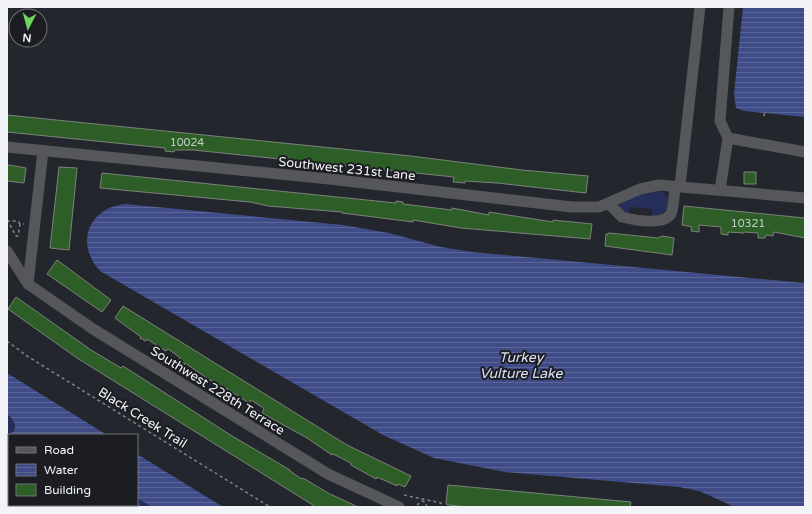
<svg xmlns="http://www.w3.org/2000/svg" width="812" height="514" font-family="'Varela Round',sans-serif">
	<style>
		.green { fill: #262f59 }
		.forest { fill: url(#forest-firs) }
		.water { fill: url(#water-rules) }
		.building { fill: #2e5e28; stroke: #7c827b }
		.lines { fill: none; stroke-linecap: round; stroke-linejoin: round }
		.path { stroke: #828489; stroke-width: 1.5; stroke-dasharray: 3 3; stroke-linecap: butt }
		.minor { stroke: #56575a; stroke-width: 11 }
		.labels { text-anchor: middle; stroke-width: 4; stroke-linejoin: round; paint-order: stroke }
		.number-label { font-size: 11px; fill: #c0cec3 }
		.street-label { font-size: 13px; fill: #f1f3f7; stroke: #1b1d23 }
		.water-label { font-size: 14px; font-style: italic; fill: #dbe1f3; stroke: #1b1d23 }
	</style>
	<defs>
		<pattern id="forest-firs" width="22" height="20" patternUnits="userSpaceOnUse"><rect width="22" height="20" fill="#262f59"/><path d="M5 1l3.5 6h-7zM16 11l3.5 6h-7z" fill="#464e72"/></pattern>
		<pattern id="water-rules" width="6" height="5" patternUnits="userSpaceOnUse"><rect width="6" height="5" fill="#3f4c87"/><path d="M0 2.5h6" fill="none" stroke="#5b6699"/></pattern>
	</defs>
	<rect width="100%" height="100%" fill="#24262d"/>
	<!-- green -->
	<path class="green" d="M 660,190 C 675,201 668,215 652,216 L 652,209 L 630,207 L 629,214 L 625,213 L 619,208 C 622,197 650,191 660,190 Z"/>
	<!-- forest -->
	<path class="forest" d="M 7,415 L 14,421 L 13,432 L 7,434 Z
		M 7,474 L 9,474 L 9,505 L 137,505 L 137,498 L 152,507 L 7,507 Z"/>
	<!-- water -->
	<path class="water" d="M 743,7 L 805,7 L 805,117 L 744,111 L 736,108 L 734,94 Z
		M 125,204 L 343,225 L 389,233 L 441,247 L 472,252 L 805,283 L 805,507 L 735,507 L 699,491 L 679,487 L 505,472 L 434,458 L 383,435 L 100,271 C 75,244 88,208 125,204 Z
		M 7,373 L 107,435 L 9,435 L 9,474 L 7,474 L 7,434 L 13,432 C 17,425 14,419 7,415 Z
		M 137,454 L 223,507 L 152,507 L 137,498 Z"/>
	<!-- building -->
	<path class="building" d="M 7,115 L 411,156 L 522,170 L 588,176 L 586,193 L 497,183 L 465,181 L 465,183 L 453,182 L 454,177 L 193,150 L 175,150 L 174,152 L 165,151 L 165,148 L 7,132 Z
		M 9,165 L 26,168 L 24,183 L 7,181 L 7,166 Z
		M 59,167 L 77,168 L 69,250 L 50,248 Z
		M 744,172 L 756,172 L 756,184 L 744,184 Z
		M 102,173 L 396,203 L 396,201 L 403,202 L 403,204 L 452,210 L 452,208 L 489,215 L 489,212 L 553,222 L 553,220 L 592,224 L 590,239 L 461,228 L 413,220 L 413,222 L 342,213 L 342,212 L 268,206 L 250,202 L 100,188 Z
		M 684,206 L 805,218 L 805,238 L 774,232 L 773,236 L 766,235 L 765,238 L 758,238 L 758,233 L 744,232 L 744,233 L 728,232 L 728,235 L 721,234 L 721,227 L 699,225 L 699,232 L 691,231 L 692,227 L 682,225 Z
		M 609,233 L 658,238 L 662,236 L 674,238 L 672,255 L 605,246 L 606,234 L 608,234 Z
		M 57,260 L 111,300 L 102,312 L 47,274 Z
		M 16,297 L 91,350 L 121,368 L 123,366 L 232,436 L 290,470 L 290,471 L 302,479 L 303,478 L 328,493 L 358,507 L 316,507 L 77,358 L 8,309 Z
		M 123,306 L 347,445 L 411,476 L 405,487 L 398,484 L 397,486 L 377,477 L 376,479 L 351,465 L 351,463 L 333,454 L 332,455 L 307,438 L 262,413 L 264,409 L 262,407 L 251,400 L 249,403 L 224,387 L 223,389 L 185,363 L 184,365 L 178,361 L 180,358 L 178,356 L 168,349 L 166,351 L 147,339 L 146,341 L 140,338 L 141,337 L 115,318 Z
		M 448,485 L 631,502 L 630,507 L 467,507 L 449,505 L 446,504 Z"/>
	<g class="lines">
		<!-- path -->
		<path class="path" d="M 764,116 L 765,110
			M 20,224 L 18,221 L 8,221 L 16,236 L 18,236 L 20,224 L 24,224
			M 7,341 L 27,356 L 270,507
			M 404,495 L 441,503 L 442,507
			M 417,505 L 422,501 L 425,502 L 427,507"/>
		<!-- minor -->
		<path class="minor" d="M 728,138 L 805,152
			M 7,147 L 329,179 L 572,207 L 599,207 L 640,189 L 659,185 L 805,198
			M 680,186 L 700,7
			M 720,190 L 728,138 L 720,121 L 729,7
			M 609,204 L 622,217 C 634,220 668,227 672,211 C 674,203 674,194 675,186
			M 7,251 L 28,284 L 93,329 L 328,474 L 399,507
			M 28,284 L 43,151"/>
	</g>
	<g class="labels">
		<!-- number labels -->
		<g class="number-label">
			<text x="187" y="146">10024</text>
			<text x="748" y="227">10321</text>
		</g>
		<!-- street labels -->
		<g class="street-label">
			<text transform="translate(347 168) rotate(6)" y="5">Southwest 231st Lane</text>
			<text transform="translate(218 390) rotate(32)" y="5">Southwest 228th Terrace</text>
			<text transform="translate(143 417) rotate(32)" y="5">Black Creek Trail</text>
		</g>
		<!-- water labels -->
		<g class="water-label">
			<text x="521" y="362">Turkey<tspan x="521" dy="16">Vulture Lake</tspan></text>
		</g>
	</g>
	<!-- border -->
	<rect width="812" height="514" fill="none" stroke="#f1f3f7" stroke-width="16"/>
	<!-- legend -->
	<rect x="8" y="434" width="130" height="72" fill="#1b1d23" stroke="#717378"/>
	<rect x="16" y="447" width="20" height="6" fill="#56575a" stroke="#717378"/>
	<text x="44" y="454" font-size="12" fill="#f1f3f7">Road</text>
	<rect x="16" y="464" width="20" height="12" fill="url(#water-rules)" stroke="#717378"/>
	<text x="44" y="474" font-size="12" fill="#f1f3f7">Water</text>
	<rect x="16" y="484" width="20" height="12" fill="#2e5e28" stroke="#717378"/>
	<text x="44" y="494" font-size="12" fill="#f1f3f7">Building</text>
	<!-- north arrow -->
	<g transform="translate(28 28) rotate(186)"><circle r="19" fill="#1b1d23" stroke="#717378"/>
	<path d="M0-3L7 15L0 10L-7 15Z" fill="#6ed360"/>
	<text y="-6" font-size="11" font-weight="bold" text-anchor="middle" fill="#f1f3f7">N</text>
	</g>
</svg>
